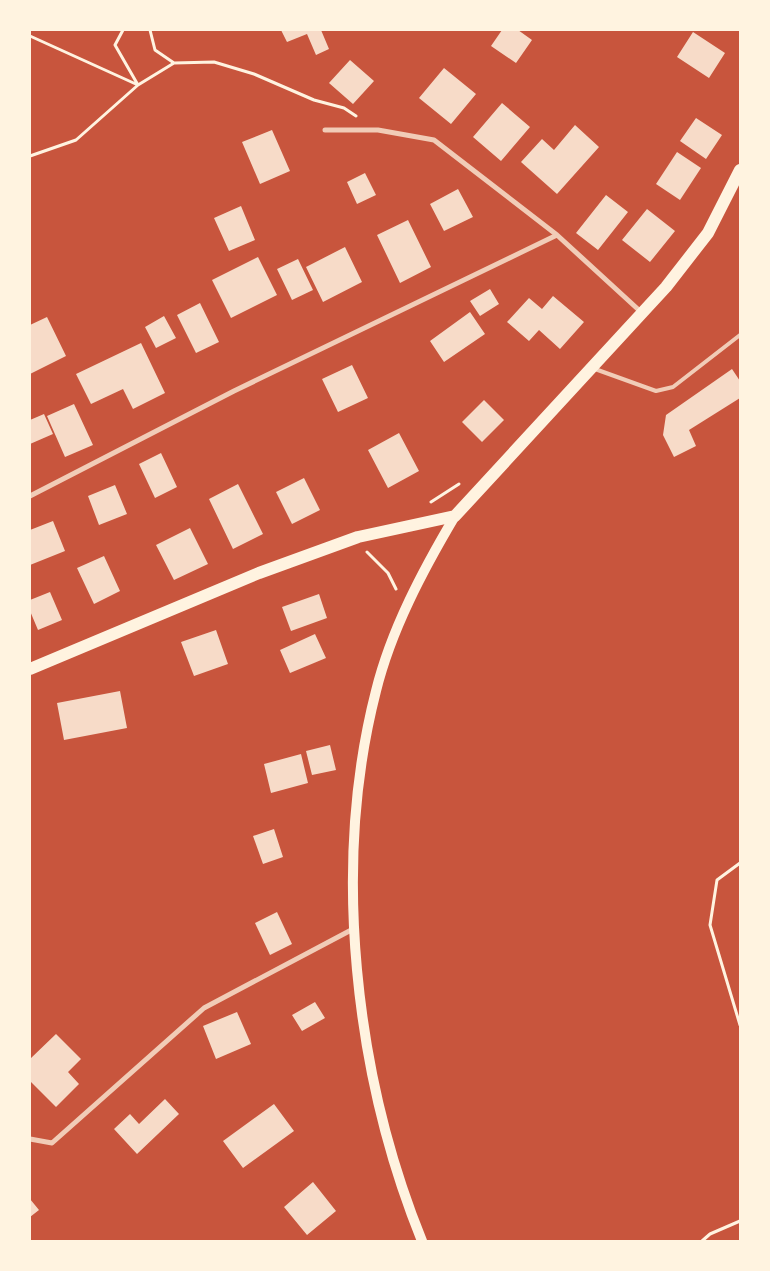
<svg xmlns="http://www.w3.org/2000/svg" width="770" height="1271" font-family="'Roboto Condensed',sans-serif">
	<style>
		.building { fill: #f7dbc8 }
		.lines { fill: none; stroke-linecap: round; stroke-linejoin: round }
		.path { stroke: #fff3e0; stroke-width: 3 }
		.service { stroke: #f1ccb7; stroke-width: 4 }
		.minor { stroke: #f1ccb7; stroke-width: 5 }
		.secondary { stroke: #fff3e0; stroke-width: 10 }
		.primary { stroke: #fff3e0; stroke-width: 12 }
	</style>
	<rect width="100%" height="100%" fill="#c8553d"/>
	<!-- building -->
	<path class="building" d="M 281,30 L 321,30 L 329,49 L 316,55 L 307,34 L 287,42 Z
		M 502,30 L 518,30 L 532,40 L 516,63 L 491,46 Z
		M 693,32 L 725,53 L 709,78 L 677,57 Z
		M 350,60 L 374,81 L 353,104 L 329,83 Z
		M 444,68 L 476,94 L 451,124 L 419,98 Z
		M 502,103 L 530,127 L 501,161 L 473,137 Z
		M 696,118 L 722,135 L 706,159 L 680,141 Z
		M 575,125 L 599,147 L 557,194 L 521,162 L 542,139 L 554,150 Z
		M 272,130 L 290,171 L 260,184 L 242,142 Z
		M 677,152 L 701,168 L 680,200 L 656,184 Z
		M 365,173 L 376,195 L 357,204 L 347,182 Z
		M 458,189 L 473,217 L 444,231 L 430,204 Z
		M 606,195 L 628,212 L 598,250 L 576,233 Z
		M 241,206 L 255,240 L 229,251 L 214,218 Z
		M 647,209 L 675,231 L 650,262 L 622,240 Z
		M 408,220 L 431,267 L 400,283 L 377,235 Z
		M 345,247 L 362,282 L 323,302 L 306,267 Z
		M 258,257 L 277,295 L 231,318 L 212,280 Z
		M 298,259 L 313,290 L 292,300 L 277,269 Z
		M 490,289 L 499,304 L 480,316 L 470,301 Z
		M 553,296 L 584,322 L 560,349 L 539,330 L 529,341 L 507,322 L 529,298 L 542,309 Z
		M 200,303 L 219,342 L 196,353 L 177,315 Z
		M 470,312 L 485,334 L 444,362 L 430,341 Z
		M 164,316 L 176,338 L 156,348 L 145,327 Z
		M 47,317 L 66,356 L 30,374 L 30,325 Z
		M 141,343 L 165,393 L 133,409 L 123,389 L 91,404 L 76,374 Z
		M 352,365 L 368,398 L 338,412 L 322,379 Z
		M 732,369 L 740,381 L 740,398 L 689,430 L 696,446 L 674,457 L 663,435 L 666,415 Z
		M 484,400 L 504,420 L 482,442 L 462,422 Z
		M 74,404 L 93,445 L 65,457 L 47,416 Z
		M 44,414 L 53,434 L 30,444 L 30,420 Z
		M 399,433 L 419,471 L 388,488 L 368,450 Z
		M 161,453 L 177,487 L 155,498 L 139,464 Z
		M 304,478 L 320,510 L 292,524 L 276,492 Z
		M 238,484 L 263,534 L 233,549 L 209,499 Z
		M 115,485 L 127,514 L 99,525 L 88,496 Z
		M 53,521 L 65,551 L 30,565 L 30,530 Z
		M 190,528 L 208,564 L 174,580 L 156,545 Z
		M 104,556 L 120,591 L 94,604 L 77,568 Z
		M 50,592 L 62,620 L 38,630 L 30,611 L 30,600 Z
		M 319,594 L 327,618 L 291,631 L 282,607 Z
		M 216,630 L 228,664 L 194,676 L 181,642 Z
		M 315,634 L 326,658 L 290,673 L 280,650 Z
		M 120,691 L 127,728 L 64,740 L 57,703 Z
		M 330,745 L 336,770 L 312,775 L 306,751 Z
		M 301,754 L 308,783 L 271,793 L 264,764 Z
		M 274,829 L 283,857 L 263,864 L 253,836 Z
		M 277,912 L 292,944 L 270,955 L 255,923 Z
		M 315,1002 L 325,1018 L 302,1031 L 292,1015 Z
		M 237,1012 L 251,1044 L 216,1059 L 203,1026 Z
		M 56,1034 L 81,1059 L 68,1072 L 79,1084 L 56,1107 L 30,1081 L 30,1059 Z
		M 165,1099 L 179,1114 L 137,1154 L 114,1129 L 130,1114 L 139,1124 Z
		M 274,1104 L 294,1131 L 243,1168 L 223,1141 Z
		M 313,1182 L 336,1211 L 307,1235 L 284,1207 Z
		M 30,1199 L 39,1210 L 30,1217 Z"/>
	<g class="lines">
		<!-- path -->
		<path class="path" d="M 150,30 L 155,50 L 174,63 L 214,62 L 254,74 L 314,100 L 344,108 L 356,116
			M 30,36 L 138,85 L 174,63
			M 30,156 L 76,140 L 138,85 L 115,45 L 123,30
			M 431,502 L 459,484
			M 367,552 L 388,573 L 396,589
			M 740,863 L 717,880 L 710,925 L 740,1025
			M 702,1241 L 710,1234 L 740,1221"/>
		<!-- service -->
		<path class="service" d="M 595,369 L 656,391 L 673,387 L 740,335"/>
		<!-- minor -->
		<path class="minor" d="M 325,130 L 378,130 L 434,140 L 557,235 L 641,312
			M 30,496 L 234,391 L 557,235
			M 30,1139 L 52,1143 L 204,1008 L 355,928"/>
		<!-- secondary -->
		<path class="secondary" d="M 422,1241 C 355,1076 331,866 376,691 C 391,630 423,570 455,516"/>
		<!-- primary -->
		<path class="primary" d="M 30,669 L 259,573 L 358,537 L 455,516 L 666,287 L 708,233 L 740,170"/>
	</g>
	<!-- border -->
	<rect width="770" height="1271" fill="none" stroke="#fff3e0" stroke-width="62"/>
</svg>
